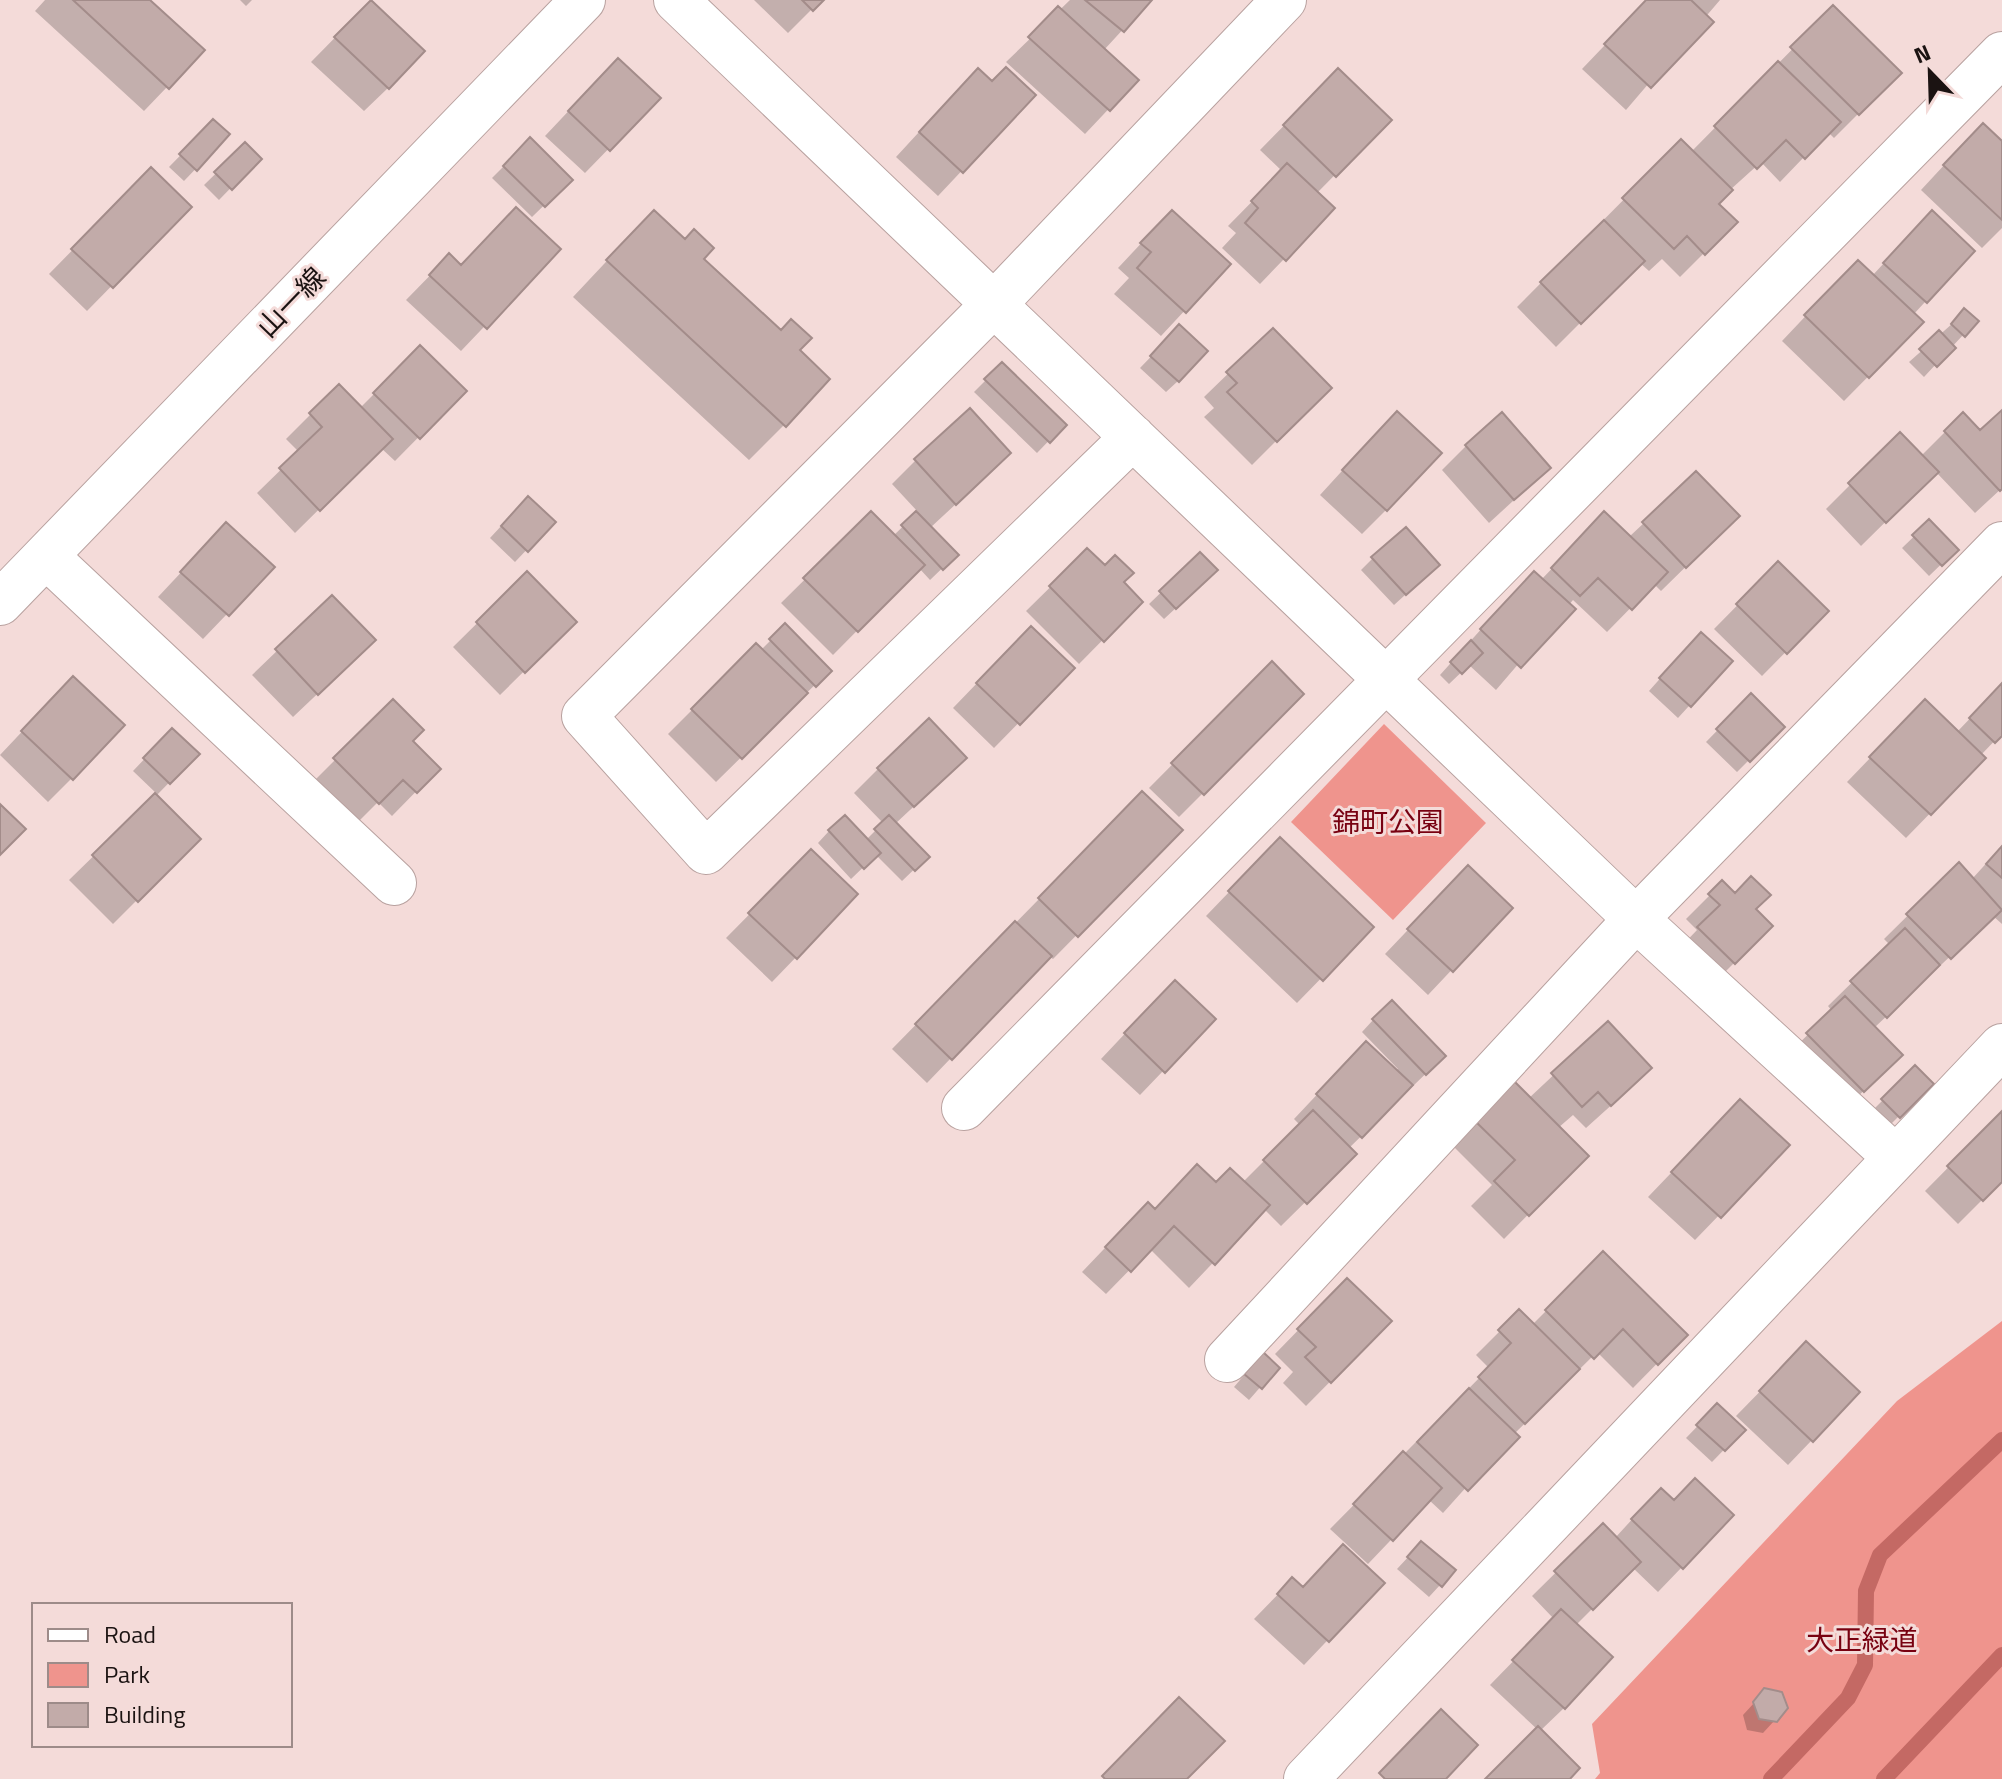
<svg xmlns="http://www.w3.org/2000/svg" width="2002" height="1779" font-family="'Titillium Web','Noto Sans JP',sans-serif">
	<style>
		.green { fill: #ef948d }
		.shadow { fill: #0003 }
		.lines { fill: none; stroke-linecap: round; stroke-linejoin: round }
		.stream { stroke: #c46964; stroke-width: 16 }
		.building { fill: #c2aba9; stroke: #a38c8a; stroke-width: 2 }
		.minor-casing { stroke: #b8a19f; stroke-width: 46 }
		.minor { stroke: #fff; stroke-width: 44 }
		.labels { text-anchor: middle; stroke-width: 6; stroke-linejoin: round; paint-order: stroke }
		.street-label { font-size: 28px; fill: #1b1312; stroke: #f4dbd9 }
		.park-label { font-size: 28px; fill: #780111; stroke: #f4dbd9 }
	</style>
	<rect width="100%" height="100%" fill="#f4dbd9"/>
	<!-- green -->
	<path class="green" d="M 1384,724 L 1486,823 L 1393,920 L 1291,822 Z
		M 2002,1321 L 2002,1779 L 1595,1779 L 1600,1773 L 1592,1724 L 1897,1401 Z"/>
	<!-- shadow -->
	<path class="shadow" d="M 45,0 L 147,0 L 167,87 L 144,111 L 35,11 Z
		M 240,0 L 252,0 L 246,6 Z
		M 754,0 L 821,0 L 788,33 Z
		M 1070,0 L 1150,0 L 1104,50 L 1136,80 L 1085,134 L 1006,62 Z
		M 1648,0 L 1720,0 L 1626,110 L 1582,69 Z
		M 370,2 L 388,88 L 364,111 L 311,62 Z
		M 1833,8 L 1899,73 L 1834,138 L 1828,132 L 1780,182 L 1761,162 L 1730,190 L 1716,204 L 1735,222 L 1680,277 L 1662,259 L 1649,271 L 1640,263 L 1556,347 L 1517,307 L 1681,142 L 1691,152 Z
		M 1338,71 L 1389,120 L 1317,193 L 1333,208 L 1260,284 L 1222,248 L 1236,233 L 1228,226 L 1282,171 L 1260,150 Z
		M 594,84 L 658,98 L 585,173 L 545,136 Z
		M 992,84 L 1033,95 L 938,196 L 896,157 L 954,94 Z
		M 214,121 L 228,135 L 184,181 L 169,167 Z
		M 530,140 L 570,180 L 532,217 L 492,178 Z
		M 2002,143 L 2002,228 L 1982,248 L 1921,190 L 1959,149 Z
		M 245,145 L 259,159 L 219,200 L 204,185 Z
		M 151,170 L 189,207 L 87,311 L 49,274 Z
		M 1148,236 L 1228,264 L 1161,336 L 1114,294 L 1129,278 L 1118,268 Z
		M 1908,237 L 1972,251 L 1913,315 L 1921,323 L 1844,401 L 1782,341 L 1834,286 L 1872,276 Z
		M 619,248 L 701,259 L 797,350 L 784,425 L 749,460 L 573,297 Z
		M 558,249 L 461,351 L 406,300 L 449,256 L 461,267 Z
		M 1976,321 L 1924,377 L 1909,362 L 1953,323 Z
		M 1273,330 L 1329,388 L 1252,465 L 1204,417 L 1214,408 L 1204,397 Z
		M 1168,339 L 1178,381 L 1166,392 L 1140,368 Z
		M 420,348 L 464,391 L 395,461 L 381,448 L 295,533 L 257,493 L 299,452 L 286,439 L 339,386 L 360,408 Z
		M 1002,364 L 1064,425 L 1037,453 L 974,392 Z
		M 2002,413 L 2002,488 L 1975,513 L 1936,472 L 1861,546 L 1826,509 L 1900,435 L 1921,456 L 1945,432 L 1980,433 Z
		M 1373,437 L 1386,510 L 1362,534 L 1320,495 Z
		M 1466,446 L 1549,468 L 1489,523 L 1442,470 Z
		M 916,460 L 985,477 L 930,528 L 956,555 L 930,580 L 919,568 L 833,655 L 781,603 L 871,514 L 893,536 L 918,512 L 892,484 Z
		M 1696,474 L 1713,540 L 1661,591 L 1654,584 L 1607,632 L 1573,600 L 1496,690 L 1469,665 L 1449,684 L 1440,675 L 1510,597 L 1541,580 L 1581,538 L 1629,537 Z
		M 516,510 L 553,522 L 515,562 L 490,538 Z
		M 1929,522 L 1956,550 L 1929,576 L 1902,548 Z
		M 203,549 L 272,567 L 203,639 L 158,597 Z
		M 1087,551 L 1140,602 L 1079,664 L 1026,611 Z
		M 1200,555 L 1204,582 L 1164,619 L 1149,604 Z
		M 1373,558 L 1426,576 L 1394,605 L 1361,570 Z
		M 1778,564 L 1826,611 L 1762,676 L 1714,629 Z
		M 527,574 L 574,622 L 500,695 L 453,647 Z
		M 332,598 L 349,664 L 293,717 L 252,675 Z
		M 785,626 L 829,671 L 716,782 L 668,734 L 756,646 L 761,650 Z
		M 1689,646 L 1730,661 L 1678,718 L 1649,691 Z
		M 1007,652 L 1072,668 L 994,748 L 953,708 Z
		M 1272,664 L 1302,694 L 1179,817 L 1149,788 Z
		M 2002,685 L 2002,733 L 1981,755 L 1984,758 L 1906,838 L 1847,782 L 1901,726 L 1957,732 Z
		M 1751,696 L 1782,727 L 1737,772 L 1706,742 Z
		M 393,702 L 410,741 L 438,769 L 392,816 L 378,802 L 354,826 L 311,784 Z
		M 49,703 L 72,778 L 48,802 L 0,755 Z
		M 172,730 L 197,754 L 156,796 L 198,839 L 113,924 L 69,880 L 157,794 L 133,771 Z
		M 878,769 L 940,782 L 895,824 L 927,857 L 902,881 L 876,855 L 851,879 L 818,843 L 829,831 L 866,840 L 883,823 L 854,793 Z
		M 1142,794 L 1180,830 L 1053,959 L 1049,956 L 927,1083 L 892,1049 Z
		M 2002,846 L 2002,924 L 1993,916 L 1874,1028 L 1900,1055 L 1839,1115 L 1784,1058 L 1832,1011 L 1828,1006 L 1890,945 L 1884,939 L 1959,865 L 1972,879 Z
		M 811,852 L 856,895 L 772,982 L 726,938 Z
		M 1256,864 L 1371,927 L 1297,1003 L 1206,916 Z
		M 1722,883 L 1771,926 L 1710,987 L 1675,953 L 1697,930 L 1686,919 Z
		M 1444,892 L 1510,908 L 1428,995 L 1385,954 Z
		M 1151,1006 L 1163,1071 L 1140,1095 L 1101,1059 Z
		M 1373,1020 L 1444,1056 L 1349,1148 L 1354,1154 L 1281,1226 L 1264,1209 L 1189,1288 L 1150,1249 L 1106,1294 L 1082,1272 L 1124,1228 L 1154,1211 L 1216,1185 L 1243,1182 L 1300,1125 L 1294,1119 L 1342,1068 L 1395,1071 L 1398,1069 L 1362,1032 Z
		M 1608,1024 L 1626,1092 L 1586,1128 L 1573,1115 L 1558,1128 L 1586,1156 L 1504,1239 L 1471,1206 L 1492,1185 L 1453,1146 L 1514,1084 L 1528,1099 Z
		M 1915,1068 L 1931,1084 L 1887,1128 L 1871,1112 Z
		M 2002,1113 L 2002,1180 L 1958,1224 L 1925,1191 Z
		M 1717,1125 L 1787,1145 L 1695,1240 L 1648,1197 Z
		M 1603,1254 L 1685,1335 L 1633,1388 L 1597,1352 L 1514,1434 L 1443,1513 L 1429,1500 L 1368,1564 L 1330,1529 L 1489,1368 L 1476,1355 L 1519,1312 L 1532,1325 Z
		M 1347,1280 L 1389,1322 L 1306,1406 L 1283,1383 L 1293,1372 L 1275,1354 Z
		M 1251,1367 L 1277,1368 L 1249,1400 L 1234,1387 Z
		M 1783,1368 L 1858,1392 L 1788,1465 L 1736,1416 Z
		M 1717,1406 L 1743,1430 L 1712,1462 L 1686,1438 Z
		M 1673,1502 L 1731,1516 L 1658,1592 L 1633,1568 L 1576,1625 L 1564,1708 L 1540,1731 L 1567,1779 L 1488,1779 L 1538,1730 L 1490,1685 L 1554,1619 L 1532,1596 L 1603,1526 L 1615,1538 L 1637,1514 Z
		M 1410,1555 L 1440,1585 L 1429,1597 L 1397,1569 Z
		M 1292,1580 L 1302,1589 L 1382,1583 L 1304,1665 L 1254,1619 Z
		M 1765,1691 L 1775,1720 L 1763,1733 L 1747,1730 L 1743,1715 Z"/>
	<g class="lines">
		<!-- stream -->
		<path class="stream" d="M 1771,1779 L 1848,1698 L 1865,1665 L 1866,1591 L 1880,1555 L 2002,1440
			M 1884,1779 L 2002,1655"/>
	</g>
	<!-- building -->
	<path class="building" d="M 73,0 L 150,0 L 205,50 L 169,89 Z
		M 371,0 L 425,51 L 389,89 L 334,37 Z
		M 802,0 L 824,0 L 813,11 Z
		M 1085,0 L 1152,0 L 1124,32 Z
		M 1646,0 L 1691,0 L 1714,22 L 1651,88 L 1604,44 Z
		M 1833,5 L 1902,73 L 1859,115 L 1790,47 Z
		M 1058,6 L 1139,80 L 1110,111 L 1028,37 Z
		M 618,58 L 661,98 L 610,151 L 568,111 Z
		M 1778,61 L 1841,122 L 1805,159 L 1786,140 L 1757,169 L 1714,126 Z
		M 1006,67 L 1036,95 L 963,173 L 919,132 L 978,68 L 992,81 Z
		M 1338,68 L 1392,120 L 1336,177 L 1283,125 Z
		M 213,119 L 230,134 L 197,171 L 179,154 Z
		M 1983,123 L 2002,141 L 2002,220 L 1943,165 Z
		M 530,137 L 573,180 L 545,207 L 503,166 Z
		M 1681,139 L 1733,190 L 1719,204 L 1738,222 L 1705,255 L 1687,236 L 1674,249 L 1622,198 Z
		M 245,142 L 262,159 L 232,190 L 214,172 Z
		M 1287,163 L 1335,208 L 1286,261 L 1245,223 L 1258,208 L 1251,201 Z
		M 151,167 L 192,207 L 113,288 L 71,249 Z
		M 516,207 L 561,249 L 487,329 L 429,275 L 449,253 L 461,265 Z
		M 654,210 L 685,239 L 694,229 L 714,248 L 704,259 L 781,330 L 791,319 L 812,338 L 800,350 L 830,379 L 786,427 L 606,260 Z
		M 1172,210 L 1231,264 L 1186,313 L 1137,268 L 1151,252 L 1140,243 Z
		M 1932,210 L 1975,251 L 1927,303 L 1883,263 Z
		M 1604,220 L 1645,261 L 1581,324 L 1540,282 Z
		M 1858,260 L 1924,322 L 1869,378 L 1804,315 Z
		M 1964,308 L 1979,321 L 1965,337 L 1951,324 Z
		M 1179,324 L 1208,351 L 1179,382 L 1150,356 Z
		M 1273,328 L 1332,388 L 1277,442 L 1227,392 L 1237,383 L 1226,372 Z
		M 1939,330 L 1956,348 L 1937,367 L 1919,349 Z
		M 420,345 L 467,391 L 420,439 L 373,393 Z
		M 1002,362 L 1067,425 L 1050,443 L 984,379 Z
		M 339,384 L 393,439 L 320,511 L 279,468 L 322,427 L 309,413 Z
		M 970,408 L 1011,453 L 956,505 L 914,459 Z
		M 2002,410 L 2002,489 L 2000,491 L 1944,431 L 1963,412 L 1980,430 Z
		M 1397,411 L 1442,453 L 1387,511 L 1342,470 Z
		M 1502,412 L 1551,468 L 1514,500 L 1465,445 Z
		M 1900,432 L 1939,472 L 1886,523 L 1848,483 Z
		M 1696,471 L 1740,516 L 1686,568 L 1642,522 Z
		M 528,496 L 556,522 L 528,552 L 501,526 Z
		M 871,511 L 925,565 L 858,632 L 803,578 Z
		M 916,511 L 959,555 L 943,570 L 901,525 Z
		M 1604,511 L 1668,572 L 1632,610 L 1598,578 L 1580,596 L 1551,568 Z
		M 1929,519 L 1959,550 L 1942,566 L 1912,535 Z
		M 226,522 L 275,567 L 229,616 L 180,572 Z
		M 1406,527 L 1440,565 L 1406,595 L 1371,557 Z
		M 1087,548 L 1105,565 L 1115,555 L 1134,573 L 1124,582 L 1143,602 L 1104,642 L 1049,586 Z
		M 1200,552 L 1218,570 L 1176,609 L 1159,591 Z
		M 1778,561 L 1829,611 L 1787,654 L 1736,604 Z
		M 527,571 L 577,622 L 525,673 L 476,622 Z
		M 1534,571 L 1576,609 L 1521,668 L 1480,629 Z
		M 332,595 L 376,640 L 318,695 L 275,649 Z
		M 785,623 L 832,671 L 816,687 L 769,639 Z
		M 1031,626 L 1075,668 L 1020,725 L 976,683 Z
		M 1701,632 L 1733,661 L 1691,707 L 1659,678 Z
		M 1471,640 L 1483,653 L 1462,674 L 1450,662 Z
		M 756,643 L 808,693 L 742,759 L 691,709 Z
		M 1272,661 L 1304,694 L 1204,795 L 1171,763 Z
		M 73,676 L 125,725 L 73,780 L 21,731 Z
		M 2002,683 L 2002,736 L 1995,743 L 1969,718 Z
		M 1751,693 L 1785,727 L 1750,762 L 1716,729 Z
		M 393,699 L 424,730 L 413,741 L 441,769 L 417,793 L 403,780 L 379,804 L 333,758 Z
		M 1925,699 L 1986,758 L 1931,815 L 1869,757 Z
		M 929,718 L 967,758 L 914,807 L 877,768 Z
		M 172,728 L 200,754 L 170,784 L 143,758 Z
		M 1142,791 L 1183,830 L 1078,937 L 1038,898 Z
		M 155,793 L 201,839 L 138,902 L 92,855 Z
		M 0,804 L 26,829 L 0,855 Z
		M 845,815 L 881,853 L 864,869 L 828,830 Z
		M 889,815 L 930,857 L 915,871 L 874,829 Z
		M 1280,837 L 1374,927 L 1323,981 L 1228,891 Z
		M 2002,846 L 2002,878 L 1986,864 Z
		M 811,849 L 858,894 L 797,959 L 748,913 Z
		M 1959,862 L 2002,910 L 1951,959 L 1906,914 Z
		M 1468,865 L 1513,908 L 1453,972 L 1407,929 Z
		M 1751,876 L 1771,895 L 1756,909 L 1773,926 L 1735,964 L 1697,927 L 1720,905 L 1708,894 L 1722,880 L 1735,893 Z
		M 1015,921 L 1052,956 L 952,1060 L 915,1024 Z
		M 1905,928 L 1940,965 L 1887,1018 L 1850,981 Z
		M 1175,980 L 1216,1019 L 1165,1073 L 1124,1033 Z
		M 1845,996 L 1903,1055 L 1864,1092 L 1806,1033 Z
		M 1392,1000 L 1446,1056 L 1426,1075 L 1372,1019 Z
		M 1608,1021 L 1652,1068 L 1611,1106 L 1598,1092 L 1582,1107 L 1551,1073 Z
		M 1366,1041 L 1413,1085 L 1362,1138 L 1316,1094 Z
		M 1915,1065 L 1934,1084 L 1900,1118 L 1881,1099 Z
		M 1514,1081 L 1589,1156 L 1529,1216 L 1494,1181 L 1515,1160 L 1475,1121 Z
		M 1740,1099 L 1790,1145 L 1721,1218 L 1671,1172 Z
		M 1313,1110 L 1357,1154 L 1307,1204 L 1263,1160 Z
		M 2002,1111 L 2002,1182 L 1983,1201 L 1947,1166 Z
		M 1197,1164 L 1216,1182 L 1230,1168 L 1270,1205 L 1215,1265 L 1174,1226 L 1131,1272 L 1105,1247 L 1148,1202 L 1155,1209 Z
		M 1603,1251 L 1688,1335 L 1658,1365 L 1623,1329 L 1594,1359 L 1545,1310 Z
		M 1347,1278 L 1392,1321 L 1331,1383 L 1305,1357 L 1316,1347 L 1297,1329 Z
		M 1519,1309 L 1580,1369 L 1525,1424 L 1478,1377 L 1511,1343 L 1498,1330 Z
		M 1806,1341 L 1860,1392 L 1813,1442 L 1759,1391 Z
		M 1263,1352 L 1280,1368 L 1262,1389 L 1244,1374 Z
		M 1469,1388 L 1520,1437 L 1468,1491 L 1417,1442 Z
		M 1717,1403 L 1746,1430 L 1725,1451 L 1696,1425 Z
		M 1403,1451 L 1442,1488 L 1393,1541 L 1353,1504 Z
		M 1695,1478 L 1734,1515 L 1683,1569 L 1631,1519 L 1661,1488 L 1674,1500 Z
		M 1603,1523 L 1641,1562 L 1593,1610 L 1554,1571 Z
		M 1421,1541 L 1456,1570 L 1442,1587 L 1407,1557 Z
		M 1343,1544 L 1385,1583 L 1329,1642 L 1277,1594 L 1292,1577 L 1303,1587 Z
		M 1561,1609 L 1613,1657 L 1565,1709 L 1512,1660 Z
		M 1764,1688 L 1782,1692 L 1788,1708 L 1777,1722 L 1759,1719 L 1753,1702 Z
		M 1179,1697 L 1225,1741 L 1187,1779 L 1105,1779 L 1102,1776 Z
		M 1441,1709 L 1478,1745 L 1446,1779 L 1385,1779 L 1379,1773 Z
		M 1538,1726 L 1580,1768 L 1570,1779 L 1485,1779 Z"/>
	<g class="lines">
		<!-- minor casing -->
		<g class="minor-casing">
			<path id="minor" d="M 676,0 L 1636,919 L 1894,1156
				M 1133,437 L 706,852 L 584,716 L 996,302 L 1284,0
				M 46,556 L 394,883
				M 0,603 L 583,0
				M 964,1108 L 2002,54
				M 1227,1360 L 1636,919 L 2002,544
				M 1306,1779 L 2002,1046"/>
		</g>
		<!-- minor -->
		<use href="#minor" class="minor"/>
	</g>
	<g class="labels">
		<!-- street labels -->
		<g class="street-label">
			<text transform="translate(291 302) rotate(-46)" y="10">山一線</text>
		</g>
		<!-- park labels -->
		<g class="park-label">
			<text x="1388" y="832">錦町公園</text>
			<text x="1862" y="1650">大正緑道</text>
		</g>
	</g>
	<!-- legend -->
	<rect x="32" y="1603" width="260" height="144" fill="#f4dbd9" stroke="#9d8b89" stroke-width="2"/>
	<rect x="48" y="1629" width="40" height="12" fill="#ffffff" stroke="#9d8b89" stroke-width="2"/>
	<text x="104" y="1643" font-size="24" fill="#1b1312">Road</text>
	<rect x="48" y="1663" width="40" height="24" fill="#ef948d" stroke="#9d8b89" stroke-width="2"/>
	<text x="104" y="1683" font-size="24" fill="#1b1312">Park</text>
	<rect x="48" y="1703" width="40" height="24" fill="#c2aba9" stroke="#9d8b89" stroke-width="2"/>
	<text x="104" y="1723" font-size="24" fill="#1b1312">Building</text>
	<!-- north arrow -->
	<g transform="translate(1930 72) rotate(337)" stroke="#f4dbd9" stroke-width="6" paint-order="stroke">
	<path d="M0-6L14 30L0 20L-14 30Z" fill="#1b1312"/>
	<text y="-12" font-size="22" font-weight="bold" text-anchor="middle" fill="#1b1312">N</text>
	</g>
</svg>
